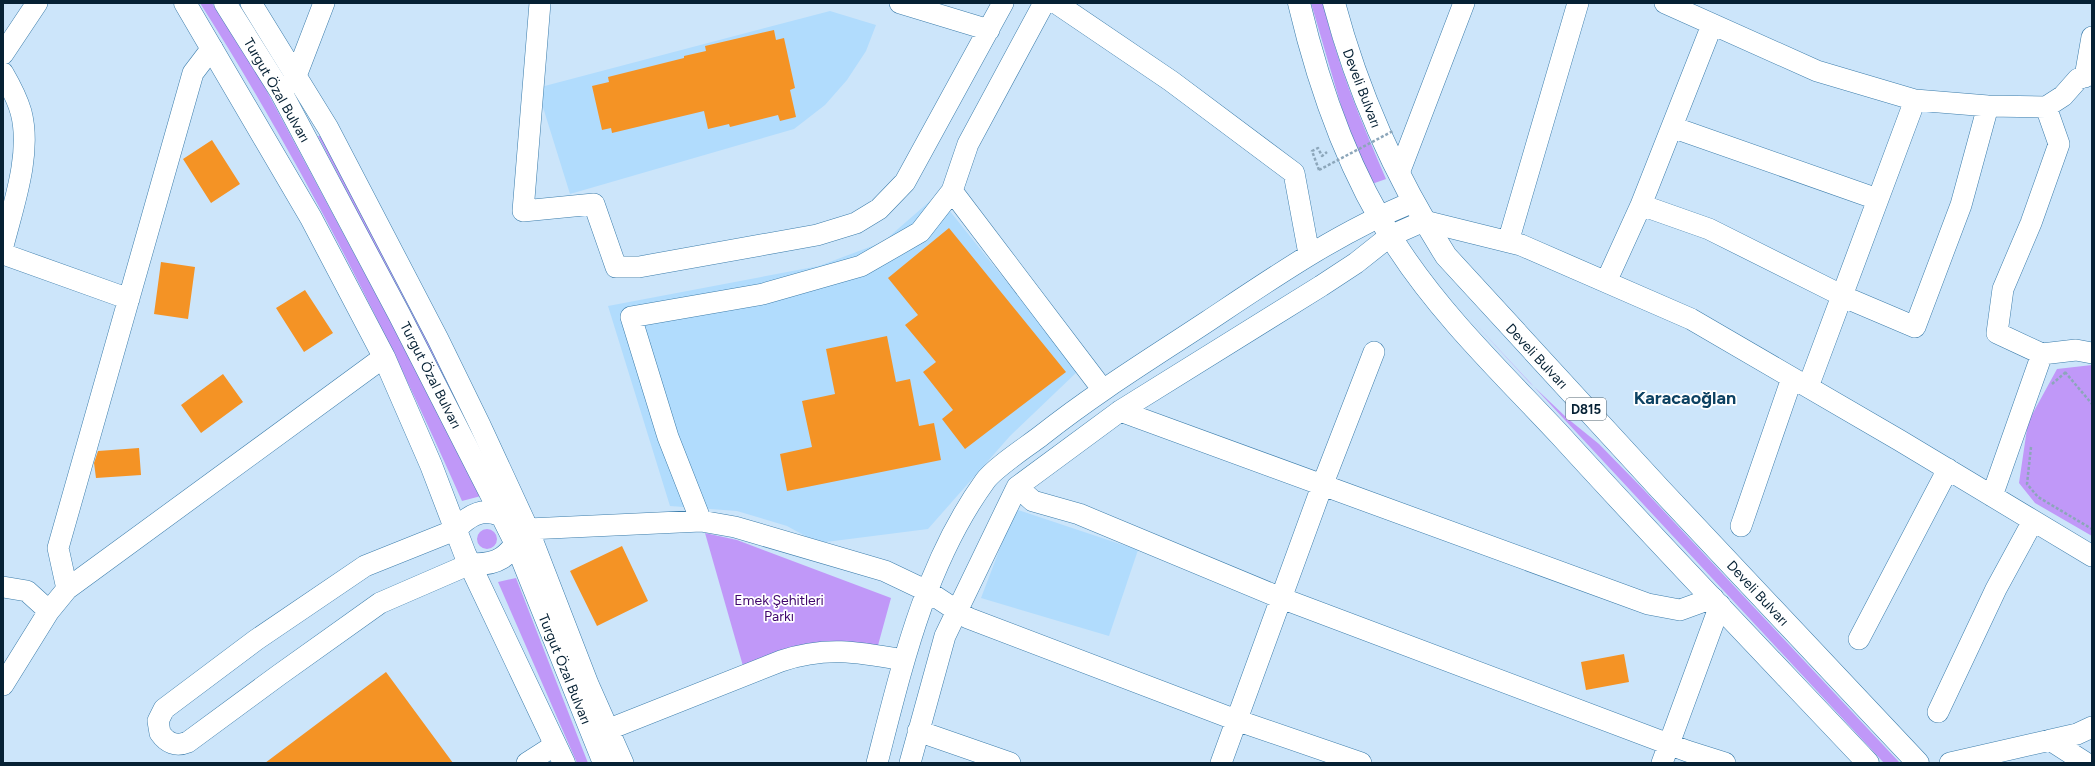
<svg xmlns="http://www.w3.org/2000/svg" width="2095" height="766" font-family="Figtree,sans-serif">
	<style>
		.built { fill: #b1dcfd }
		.green { fill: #c098f8 }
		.building { fill: #f49325 }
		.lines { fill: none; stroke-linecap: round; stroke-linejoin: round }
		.minor-casing { stroke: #3c7dab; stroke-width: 22 }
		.major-casing { stroke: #3c7dab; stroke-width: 23 }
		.highway-casing { stroke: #3c7dab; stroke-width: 23 }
		.path { stroke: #8ca6ba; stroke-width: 2.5; stroke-dasharray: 3 2; stroke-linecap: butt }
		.minor { stroke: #fff; stroke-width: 21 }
		.major { stroke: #fff; stroke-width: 22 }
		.highway { stroke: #fff; stroke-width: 22 }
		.path-bridge { stroke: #8ca6ba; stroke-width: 2.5; stroke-dasharray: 3 2; stroke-linecap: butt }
		.labels { text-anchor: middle; stroke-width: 3.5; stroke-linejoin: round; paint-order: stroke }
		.shield { fill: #fff; stroke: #516471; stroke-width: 1 }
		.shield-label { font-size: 13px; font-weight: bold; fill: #062134 }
		.street-label { font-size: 14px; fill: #062134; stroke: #fff }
		.park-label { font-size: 14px; fill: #3f056c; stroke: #fff }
		.district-label { font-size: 18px; font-weight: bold; fill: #0c4162; stroke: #fff }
	</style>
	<rect width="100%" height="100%" fill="#cce5fa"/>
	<!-- built -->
	<path class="built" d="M 830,11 L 876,25 L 866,51 L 847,80 L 825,105 L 794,129 L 570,194 L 537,88 Z
		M 937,195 L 1078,371 L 1010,436 L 928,529 L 818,543 L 787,526 L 737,511 L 670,506 L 608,306 L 819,266 L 883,242 Z
		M 1015,509 L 1138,550 L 1109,636 L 981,598 Z"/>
	<!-- green -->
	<path class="green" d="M 200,3 L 212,3 L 262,82 L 431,397 L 481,496 L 462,501 C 386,329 301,162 200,3 Z
		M 1311,3 L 1323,3 C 1337,64 1361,121 1386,179 L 1369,185 L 1342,109 Z
		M 318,136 L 323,136 L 502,480 L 497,482 Z
		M 1470,318 L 1529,382 L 1567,418 L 1599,444 L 1643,489 L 1900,763 L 1884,763 Z
		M 2092,365 L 2092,536 L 2035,503 L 2019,483 L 2028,422 L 2057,369 Z
		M477 539a10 10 0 1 1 20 0a10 10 0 1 1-20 0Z
		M 705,533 L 737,540 L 891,598 L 877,649 L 745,673 Z
		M 516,578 L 588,763 L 577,763 L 498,582 Z"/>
	<!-- building -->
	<path class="building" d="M 774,30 L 776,40 L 784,38 L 795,88 L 790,90 L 796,117 L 780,121 L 778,115 L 730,127 L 729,124 L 708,129 L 704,111 L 612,133 L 611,128 L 602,130 L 592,86 L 609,82 L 608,77 L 684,58 L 684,56 L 706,51 L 705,46 Z
		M 212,140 L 240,184 L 211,203 L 183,159 Z
		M 949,228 L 1066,372 L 965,449 L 942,419 L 953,410 L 923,372 L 936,362 L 905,325 L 918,315 L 888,278 Z
		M 161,262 L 195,267 L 188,319 L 154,314 Z
		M 305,290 L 333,333 L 304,352 L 276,308 Z
		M 887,336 L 896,382 L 910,379 L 919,426 L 934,423 L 941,460 L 787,491 L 780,454 L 812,447 L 802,401 L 835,394 L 826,349 Z
		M 223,374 L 243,402 L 201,433 L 181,405 Z
		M 139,448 L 141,475 L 96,478 L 94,463 L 98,451 Z
		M 622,546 L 648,601 L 597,626 L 570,571 Z
		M 1624,654 L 1629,682 L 1586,690 L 1581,662 Z
		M 386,672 L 453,763 L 265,763 Z"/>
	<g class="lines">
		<!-- minor casing -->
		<g class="minor-casing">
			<path id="minor" d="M 251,3 L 328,128 L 438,339 L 480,425 L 528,529 L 588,684 L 623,763
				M 540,3 L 523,211 L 594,204 L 616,267 L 639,267 L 817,235 L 856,223 L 879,209 L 905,182 L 1003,3
				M 900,3 L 989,30
				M 1044,3 L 968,144 L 952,191 L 1103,390
				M 1056,3 L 1171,81 L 1294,173 L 1309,254
				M 1665,3 L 1817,71 L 1915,100 L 1988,106 L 2046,107 L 2063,96 L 2078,79 L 2092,74
				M 3,54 L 37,3
				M 3,73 C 10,85 17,98 21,112 C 32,154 13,206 3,246
				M 2085,77 L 2092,37
				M 290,83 L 296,76 L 324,3
				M 2046,107 L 2059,144 L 2031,223 L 2003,289 L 1997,333 L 2042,354 L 2076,350 L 2092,353
				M 1672,127 L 1877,199
				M 1399,173 L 1464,3
				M 1641,205 L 1709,229 L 1849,299 L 1915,327 L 1961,205 L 1988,106
				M 1508,242 L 1578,3
				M 3,254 L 129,299
				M 1606,282 L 1641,205 L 1712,25
				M 1808,387 L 1915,100
				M 1120,411 L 1648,604 L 1680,610 L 1713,598
				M 1017,487 L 1033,501 L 1079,514 L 1281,598 L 1687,751 L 1725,763
				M 1992,496 L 2042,354
				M 701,521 L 668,437 L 631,317 L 763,294 L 861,266 L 920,232 L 952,191
				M 1741,526 L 1792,378
				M 528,529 L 701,521 L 735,527 L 885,571 L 927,591 L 968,618 L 1236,720 L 1361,763
				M 455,530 L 365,566 L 256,640 L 164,709 L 158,721 L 160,733 C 167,743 176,747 188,742 L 279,675 L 380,603 L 470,564
				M 3,587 L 27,591 L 49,611
				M 67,589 L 58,548 L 193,73 L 212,48
				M 1859,639 L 1948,469
				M 3,685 L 49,611 L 67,589 L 384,357
				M 1938,712 L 1996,589 L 2033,521
				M 607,730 L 781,661 C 826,646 858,652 903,660
				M 918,731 L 1010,763
				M 2050,740 L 2086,763
				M 527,763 L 555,745
				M 877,763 C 902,666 925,564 985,481 C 994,468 1028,446 1042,435 C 1095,393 1152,358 1208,321 C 1274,277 1339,232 1413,202
				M 910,763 L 945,636 L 1017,487 L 1120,411 L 1321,286 L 1356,263 L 1390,236 L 1424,221 L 1521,245 L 1691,319 L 1899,440 L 2092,556
				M 1221,763 L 1322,486 L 1374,352
				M 1662,763 L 1720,605
				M 1950,763 L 2077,734 L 2092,727"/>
		</g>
		<!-- major casing -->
		<g class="major-casing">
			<path id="major" d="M 185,3 L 311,218 L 384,357 L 431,465 L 465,554 L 564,763
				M 225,3 L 281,92 L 399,314 L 502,516 L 516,544 L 604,763
				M 455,530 C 483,500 497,513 528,529 C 509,553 503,566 470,564"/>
		</g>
		<!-- highway casing -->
		<g class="highway-casing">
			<path id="highway" d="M 1299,3 C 1319,88 1348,171 1396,245 C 1441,315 1503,374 1560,435 C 1661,546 1765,654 1868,763
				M 1334,3 C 1358,93 1396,178 1446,256 L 1660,489 L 1918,763"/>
		</g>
		<!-- path -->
		<path class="path" d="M 1319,170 L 1312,151 L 1318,148 L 1322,156 L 1327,152
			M 2065,372 L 2092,404
			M 2052,384 L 2066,372
			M 2031,447 L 2027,484 L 2038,497 L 2092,529"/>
		<!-- minor -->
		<use href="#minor" class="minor"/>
		<!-- major -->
		<use href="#major" class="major"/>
		<!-- highway -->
		<use href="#highway" class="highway"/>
		<!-- path-bridge -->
		<path class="path-bridge" d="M 1319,170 L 1393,131"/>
	</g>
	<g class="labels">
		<!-- shield labels -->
		<rect class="shield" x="1566" y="398" width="40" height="22" rx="3"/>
		<g class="shield-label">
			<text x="1586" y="414">D815</text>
		</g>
		<!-- street labels -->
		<g class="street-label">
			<text transform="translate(1362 88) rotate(69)" y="5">Develi Bulvarı</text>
			<text transform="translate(277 90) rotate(60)" y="5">Turgut Özal Bulvarı</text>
			<text transform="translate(1537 356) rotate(47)" y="5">Develi Bulvarı</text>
			<text transform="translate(431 375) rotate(63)" y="5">Turgut Özal Bulvarı</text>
			<text transform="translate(1758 593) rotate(47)" y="5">Develi Bulvarı</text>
			<text transform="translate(565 669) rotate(68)" y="5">Turgut Özal Bulvarı</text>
		</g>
		<!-- park labels -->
		<g class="park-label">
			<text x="779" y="605">Emek Şehitleri<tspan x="779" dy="16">Parkı</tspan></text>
		</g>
		<!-- district labels -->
		<g class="district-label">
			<text x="1685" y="404">Karacaoğlan</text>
		</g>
	</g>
	<!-- border -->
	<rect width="2095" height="766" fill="none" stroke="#062134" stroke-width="8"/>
</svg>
